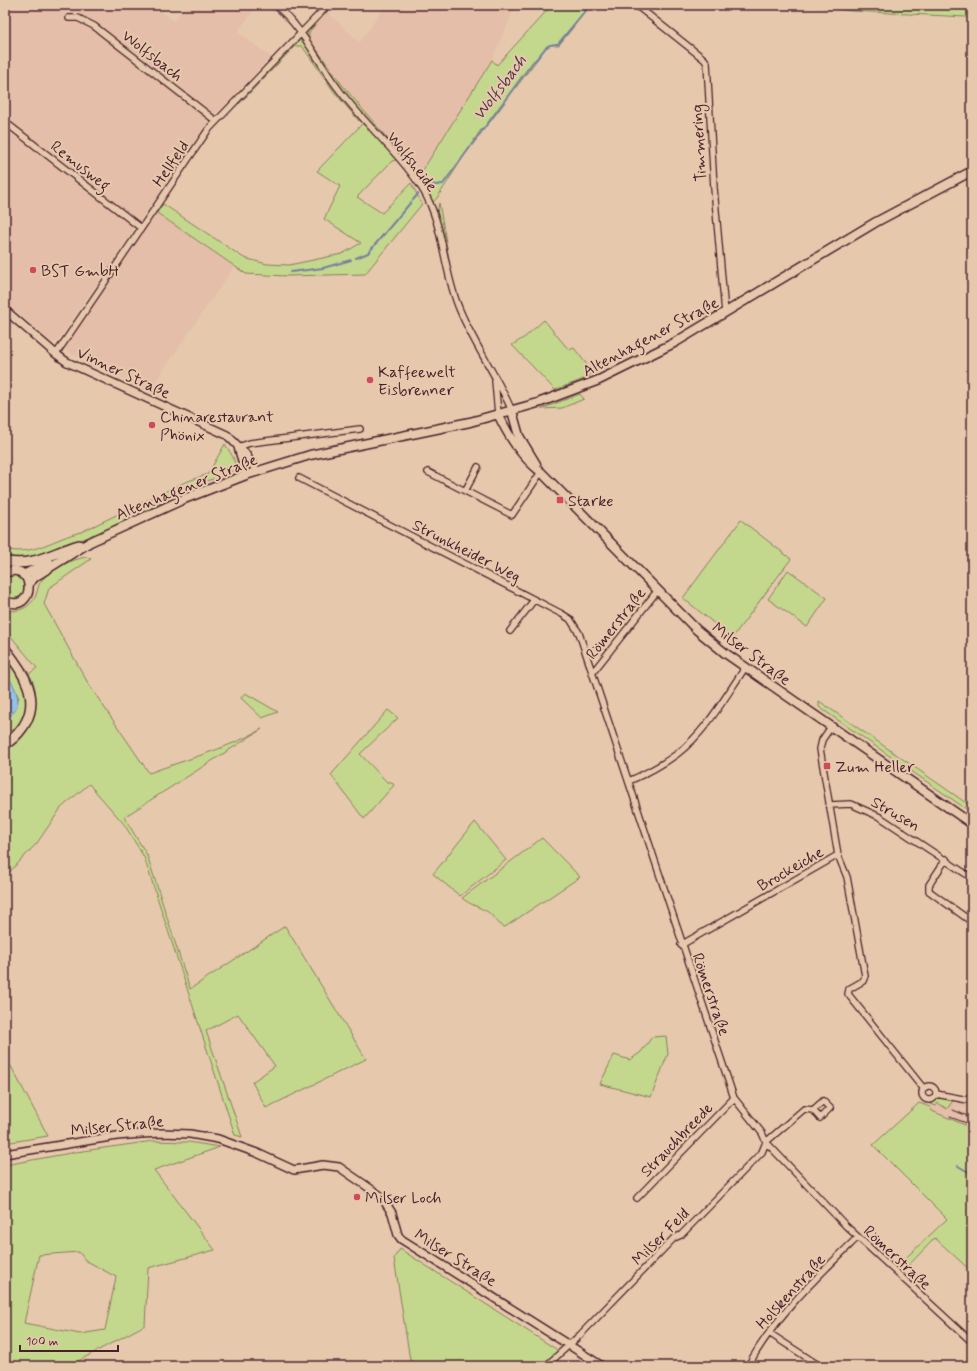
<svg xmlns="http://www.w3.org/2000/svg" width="977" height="1371" font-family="Mynerve,sans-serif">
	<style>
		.built { fill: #e4bea8 }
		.green { fill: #c4d88d; stroke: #877c5c; fill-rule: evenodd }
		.water { fill: #91c1ec; stroke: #75809f }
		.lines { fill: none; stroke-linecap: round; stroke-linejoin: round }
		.stream { stroke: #75809f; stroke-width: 2 }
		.minor-casing { stroke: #4a1f2b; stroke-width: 8 }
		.tertiary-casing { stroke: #4a1f2b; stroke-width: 10 }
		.secondary-casing { stroke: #4a1f2b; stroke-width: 11 }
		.primary-casing { stroke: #4a1f2b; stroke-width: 12 }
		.minor { stroke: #e6c9ad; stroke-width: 5.5 }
		.tertiary { stroke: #e6c9ad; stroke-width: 7 }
		.secondary { stroke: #e6c9ad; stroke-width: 8 }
		.primary { stroke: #e6c9ad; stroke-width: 9 }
		.tram { stroke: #4a1f2b; stroke-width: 1 }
		.poi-dot { fill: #d1495b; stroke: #e6c9ad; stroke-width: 1.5 }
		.labels { text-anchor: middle; stroke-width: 4; stroke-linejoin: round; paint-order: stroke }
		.street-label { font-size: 16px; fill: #4a1f2b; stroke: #e6c9ad }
		.poi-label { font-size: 16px; fill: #4a1f2b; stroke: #e6c9ad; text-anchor: start }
		.water-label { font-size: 17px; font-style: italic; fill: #553748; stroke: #e6c9ad }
	</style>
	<rect width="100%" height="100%" fill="#e6c9ad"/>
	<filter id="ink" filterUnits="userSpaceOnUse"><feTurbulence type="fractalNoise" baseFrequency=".025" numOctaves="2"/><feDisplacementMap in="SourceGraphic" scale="8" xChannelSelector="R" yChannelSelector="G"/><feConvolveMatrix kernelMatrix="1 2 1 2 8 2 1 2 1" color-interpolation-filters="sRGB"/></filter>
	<g filter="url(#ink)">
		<!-- built -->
		<path class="built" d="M 5,5 L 153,5 L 174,21 L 185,5 L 258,5 L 238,32 L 271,57 L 205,126 L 57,342 L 52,343 L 5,302 Z
			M 386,5 L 516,5 L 492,60 L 419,176 L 343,86 L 309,39 L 309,32 L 327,12 L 360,42 Z
			M 157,213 L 234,267 L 149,391 L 67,352 L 65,347 Z
			M 954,1099 L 972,1103 L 972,1110 L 953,1106 L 972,1114 L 972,1128 L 932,1111 L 931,1104 L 936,1106 L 938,1103 L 943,1105 Z"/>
		<!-- green -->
		<path class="green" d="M 552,5 L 591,5 L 559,45 L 548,45 L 490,122 L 480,131 L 437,198 L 433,202 L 340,88 L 306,39 L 308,29 L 324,13 L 327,12 L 309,32 L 309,39 L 343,86 L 419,176 L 492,60 L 497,65 Z
			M 808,5 L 972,5 L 972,20 L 966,17 L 852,11 Z
			M 295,41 L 301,41 L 305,44 L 360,118 L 359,121 L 335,93 L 302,46 L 295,46 L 239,104 L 237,102 Z
			M 362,124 L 366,124 L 396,160 L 392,161 L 357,197 L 382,213 L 411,183 L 422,204 L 365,274 L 287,276 L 246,274 L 157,213 L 163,204 L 244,258 L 267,264 L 289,265 L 342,254 L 361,243 L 324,219 L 340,186 L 317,171 Z
			M 439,203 L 450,264 L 448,264 L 437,212 Z
			M 544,320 L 569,350 L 574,348 L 591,370 L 589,377 L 555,390 L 512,345 L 525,337 Z
			M 580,394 L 584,399 L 562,408 L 541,409 Z
			M 225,444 L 233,457 L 235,465 L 238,466 L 227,475 L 206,481 L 95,535 L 93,534 L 89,537 L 63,546 L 43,557 L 5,559 L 5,549 C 32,557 55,538 81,532 L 183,483 L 208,474 Z
			M 741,520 L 791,559 L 732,638 L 683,598 Z
			M 86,557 L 91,559 L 49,588 L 44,604 L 89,685 L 149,773 C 187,759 227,749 262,729 L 124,817 L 147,855 L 190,989 L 285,926 L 366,1059 L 266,1108 L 252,1082 L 275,1066 L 238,1014 L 206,1031 L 242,1137 L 235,1135 L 144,857 L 124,824 L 89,784 L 61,808 L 37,843 L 5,877 L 5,750 C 30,737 45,699 29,674 L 37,668 L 5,629 L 5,610 C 17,613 31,608 36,595 C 38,590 38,584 42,580 C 52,568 71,560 86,557 Z
			M 788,570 L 827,598 L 807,627 L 768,599 Z
			M 15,574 C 28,581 30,596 13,599 L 5,596 L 5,577 Z
			M 5,652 L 23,678 L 28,707 L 21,725 L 13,733 L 5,737 L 5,715 L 6,715 L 19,698 L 5,672 Z
			M 245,693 L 278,712 L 262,718 L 241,698 Z
			M 819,701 L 972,807 L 972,813 L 819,707 Z
			M 388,710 L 398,718 L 360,754 L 388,783 L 390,781 L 394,785 L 364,819 L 331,775 Z
			M 475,822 L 506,860 L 460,896 L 433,874 Z
			M 542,838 L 580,877 L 505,927 C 497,924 494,917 488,912 C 480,907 470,905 462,898 Z
			M 666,1036 L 668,1054 L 651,1097 L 600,1084 L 614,1055 L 630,1060 L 641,1052 L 652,1037 Z
			M 5,1055 L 48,1136 L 5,1143 Z
			M 939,1098 L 954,1099 L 947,1109 L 938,1103 L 936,1106 L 931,1104 Z
			M 919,1103 L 930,1107 L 932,1111 L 972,1128 L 972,1272 L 935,1238 L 901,1273 L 895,1268 L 947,1219 L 873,1145 Z
			M 153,1141 L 188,1142 L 220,1147 L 154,1170 L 215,1250 L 148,1268 L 145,1325 L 69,1366 L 5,1366 L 5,1165 L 76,1152 ZM 79,1252 L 85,1260 L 116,1277 L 105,1330 L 80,1334 L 24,1323 L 39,1255 Z
			M 400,1249 L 559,1351 L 544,1366 L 419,1366 L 410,1360 L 394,1258 Z"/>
		<!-- water -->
		<path class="water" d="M 5,672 C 14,686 26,702 10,716 L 5,715 Z"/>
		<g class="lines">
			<!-- stream -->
			<path class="stream" d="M 431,184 L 436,185 L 443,184 L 533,62 C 543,55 543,43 558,44 L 590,5
				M 413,200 L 418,194
				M 356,258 L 368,253 L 411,202
				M 291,272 L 323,268 L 351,260
				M 958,1166 L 972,1174"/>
			<!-- minor casing -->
			<g class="minor-casing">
				<path id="minor" d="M 275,5 C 302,26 317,61 337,87 C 363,123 399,152 423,190 C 443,223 443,266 457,303 C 471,341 496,373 512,411
					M 636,5 L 704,59 L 707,63 L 714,188 L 725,313
					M 69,18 L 78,18 L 94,26 L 216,121
					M 5,122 L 141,228
					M 56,354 L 208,130 L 328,5
					M 495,381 L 498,414
					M 238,447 L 250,443 L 360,429
					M 428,472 L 512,515 L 541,472
					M 299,478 L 562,614 L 570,619 L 579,633 L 734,1098 L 762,1133 L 766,1142 L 846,1226 L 972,1342
					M 465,491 L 478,467
					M 510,631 L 534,600
					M 593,672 L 658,590
					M 831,727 L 822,740 L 820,749 L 838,855 L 847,877 L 865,976 L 863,981 L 849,989 L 848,994 L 924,1089
					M 629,781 C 645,774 662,765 677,754 C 706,732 725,697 745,668
					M 829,805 L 851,804 L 880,817 L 972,878
					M 946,859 L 929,885 L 929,891 L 972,922
					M 681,945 L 838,855
					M922 1093a7 7 0 1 1 14 0a7 7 0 1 1-14 0Z
					M 936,1094 L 968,1100 L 972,1093
					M 766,1142 L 804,1109 L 813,1110 L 823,1101 L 830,1108 L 820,1118 L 813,1110
					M 637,1198 L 734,1098
					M 769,1333 L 820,1366
					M 546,1366 L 580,1335 L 674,1238 L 681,1235 L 762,1152 L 766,1142
					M 748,1366 C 775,1316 817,1277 858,1237"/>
			</g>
			<!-- tertiary casing -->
			<g class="tertiary-casing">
				<path id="tertiary" d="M 5,310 L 56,354 L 67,362 L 227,435 L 245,453 L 257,472
					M 238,447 L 246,475
					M 5,1154 L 117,1136 L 141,1134 L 162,1133 L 190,1134 L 218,1139 L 257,1153 L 294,1170 L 323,1165 L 339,1167 L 381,1196 L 392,1213 L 398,1235 L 401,1239 L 602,1366"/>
			</g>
			<!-- secondary casing -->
			<g class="secondary-casing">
				<path id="secondary" d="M 512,411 L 519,436 L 536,464
					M 498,414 C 509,437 521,456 541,472 L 697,630 L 725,653 L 972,824
					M 5,573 C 36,559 37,615 5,601
					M 23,575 L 49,562
					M 29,583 L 36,576 L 90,542 L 184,499 L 246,475 L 310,455 L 470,422 L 538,403 L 599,380 L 674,343 L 876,222 L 972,171"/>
			</g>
			<!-- primary casing -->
			<g class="primary-casing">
				<path id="primary" d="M 5,561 C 33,568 53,552 79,545
					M 5,649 C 23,671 42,699 23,727 C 18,734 13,740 5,744"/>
			</g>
			<!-- minor -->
			<use href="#minor" class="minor"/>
			<!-- tertiary -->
			<use href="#tertiary" class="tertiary"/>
			<!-- secondary -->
			<use href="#secondary" class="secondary"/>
			<!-- primary -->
			<use href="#primary" class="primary"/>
			<!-- tram -->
			<path class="tram" d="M 953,1110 L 972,1118
				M 950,1117 L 972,1125"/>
		</g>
	</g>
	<!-- markers -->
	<g class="poi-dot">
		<circle cx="33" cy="270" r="4"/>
		<circle cx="370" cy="380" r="4"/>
		<circle cx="152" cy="425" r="4"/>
		<rect x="556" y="496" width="8" height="8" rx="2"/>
		<rect x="823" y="762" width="8" height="8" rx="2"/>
		<circle cx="357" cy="1197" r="4"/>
	</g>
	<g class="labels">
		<!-- street labels -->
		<g class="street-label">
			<text transform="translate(153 55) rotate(38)" y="6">Wolfsbach</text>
			<text transform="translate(698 143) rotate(-93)" y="6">Timmering</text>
			<text transform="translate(413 161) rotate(52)" y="6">Wolfsheide</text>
			<text transform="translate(170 163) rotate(-56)" y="6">Hellfeld</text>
			<text transform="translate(81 165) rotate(38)" y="6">Remusweg</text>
			<text transform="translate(650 336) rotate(-28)" y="6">Altenhagener Straße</text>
			<text transform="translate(124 372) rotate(25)" y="6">Vinner Straße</text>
			<text transform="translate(186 486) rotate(-22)" y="6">Altenhagener Straße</text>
			<text transform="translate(467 550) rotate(27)" y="6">Strunkheider Weg</text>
			<text transform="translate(615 623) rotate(-52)" y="6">Römerstraße</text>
			<text transform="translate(752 653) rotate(37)" y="6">Milser Straße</text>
			<text transform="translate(896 813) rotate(30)" y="6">Strusen</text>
			<text transform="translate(790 868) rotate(-30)" y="6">Brockeiche</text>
			<text transform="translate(712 994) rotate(71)" y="6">Römerstraße</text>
			<text transform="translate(117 1125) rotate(-6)" y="6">Milser Straße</text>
			<text transform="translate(676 1139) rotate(-46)" y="6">Strauchbreede</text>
			<text transform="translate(660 1236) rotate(-45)" y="6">Milser Feld</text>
			<text transform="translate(456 1257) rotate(32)" y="6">Milser Straße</text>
			<text transform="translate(898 1257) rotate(43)" y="6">Römerstraße</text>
			<text transform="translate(790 1291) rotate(-48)" y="6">Holskenstraße</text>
		</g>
		<!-- poi labels -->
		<g class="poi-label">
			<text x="41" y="276">BST GmbH</text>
			<text x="378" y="377">Kaffeewelt<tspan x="378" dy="18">Eisbrenner</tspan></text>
			<text x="160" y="422">Chinarestaurant<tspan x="160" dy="18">Phönix</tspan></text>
			<text x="568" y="506">Starke</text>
			<text x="835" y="772">Zum Heller</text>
			<text x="365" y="1203">Milser Loch</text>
		</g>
		<!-- water labels -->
		<g class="water-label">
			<text transform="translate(499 87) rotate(-53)" y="6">Wolfsbach</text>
		</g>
	</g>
	<!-- margin -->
	<rect width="977" height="1371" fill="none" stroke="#e6c9ad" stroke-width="20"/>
	<rect x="10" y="10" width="957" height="1351" fill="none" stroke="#4a1f2b" stroke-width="1.5" filter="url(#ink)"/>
	<!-- scale -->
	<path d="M20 1345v6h98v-6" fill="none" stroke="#4a1f2b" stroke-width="2"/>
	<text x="26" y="1345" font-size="12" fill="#4a1f2b" stroke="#e6c9ad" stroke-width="3" paint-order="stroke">100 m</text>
</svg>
